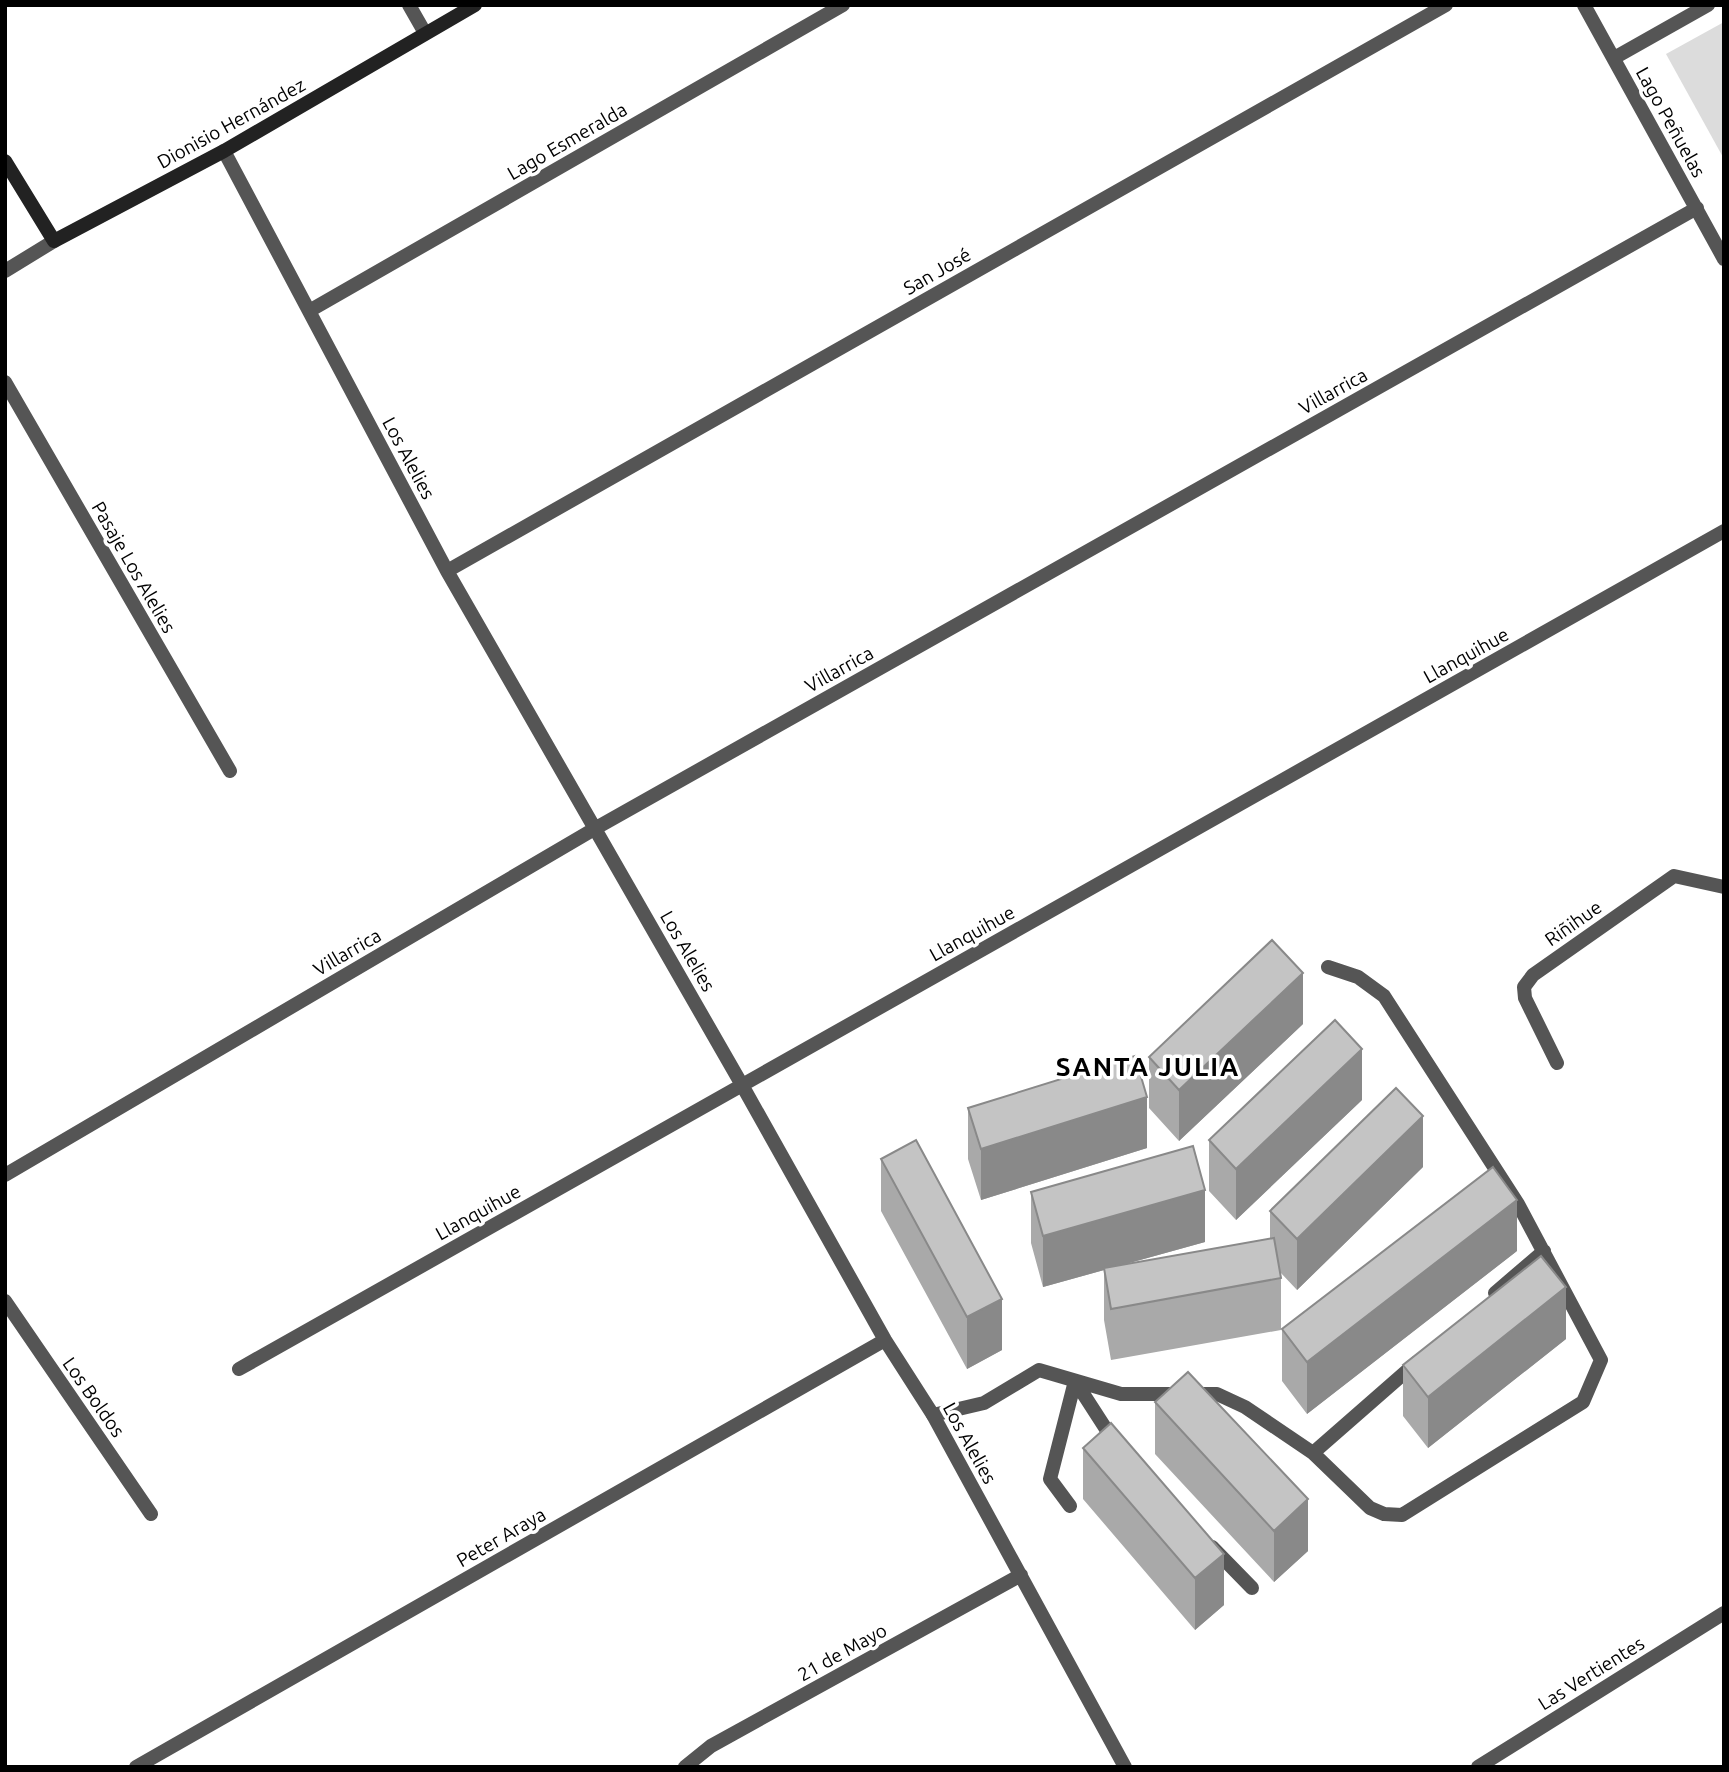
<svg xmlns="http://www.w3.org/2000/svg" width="1729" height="1772" font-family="Ubuntu,sans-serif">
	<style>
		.green { fill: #dcdcdc }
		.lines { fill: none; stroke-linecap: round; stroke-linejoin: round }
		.lane { stroke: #555; stroke-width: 14 }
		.street { stroke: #555; stroke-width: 14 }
		.secondary { stroke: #222; stroke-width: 14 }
		.wall { fill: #a9a9a9 }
		.shaded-wall { fill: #898989 }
		.building { fill: #c4c4c4; stroke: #898989; stroke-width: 2 }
		.labels { text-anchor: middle; stroke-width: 7; stroke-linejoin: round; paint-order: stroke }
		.street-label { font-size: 19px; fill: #000; stroke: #fff }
		.district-label { font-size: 26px; font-weight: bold; letter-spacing: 2px; fill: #000; stroke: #fff }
	</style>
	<rect width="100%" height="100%" fill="#fff"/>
	<!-- green -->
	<path class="green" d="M 1724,22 L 1724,159 L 1666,54 Z"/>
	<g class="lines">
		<!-- lane -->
		<path class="lane" d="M 1495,1293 L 1544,1251
			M 933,1415 L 984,1403 L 1039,1370 L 1121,1394 L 1217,1394 L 1245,1407 L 1313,1453 L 1370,1508 L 1384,1514 L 1402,1515 L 1583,1402 L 1601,1360 L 1518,1204 L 1384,996 L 1358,977 L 1328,967
			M 1313,1453 L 1417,1362
			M 1070,1506 L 1050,1479 L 1075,1381 L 1115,1443
			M 1212,1547 L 1252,1588"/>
		<!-- street -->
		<path class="street" d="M 409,5 L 425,33
			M 1584,5 L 1724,259
			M 1614,58 L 1708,5
			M 224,151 L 447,571 L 742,1085 L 885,1340 L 933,1415 L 1125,1767
			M 5,271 L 54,241
			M 309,311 L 843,5
			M 5,382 L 230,771
			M 447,571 L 1446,5
			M 1557,1063 L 1525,998 L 1524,987 L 1533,975 L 1674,876 L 1724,887
			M 5,1175 L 596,828 L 1697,208
			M 5,1301 L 151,1514
			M 239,1369 L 1724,531
			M 136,1767 L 885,1340
			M 685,1767 L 711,1746 L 1021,1575
			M 1478,1767 L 1724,1613"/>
		<!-- secondary -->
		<path class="secondary" d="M 5,161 L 54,241 L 224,151 L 475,5"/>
	</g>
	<!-- wall -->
	<path class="wall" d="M 1303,1024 L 1179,1141 L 1149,1108 L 1149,1057 Z
		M 1362,1100 L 1236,1220 L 1209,1191 L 1209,1140 Z
		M 968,1108 L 1147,1148 L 981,1200 L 968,1159 Z
		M 881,1159 L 1002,1350 L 967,1369 L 881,1211 Z
		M 1423,1167 L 1297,1290 L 1280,1272 L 1281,1278 L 1281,1330 L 1111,1360 L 1104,1320 L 1104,1270 L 1043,1287 L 1031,1243 L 1031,1192 L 1205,1242 L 1122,1265 L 1270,1239 L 1270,1211 Z
		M 1517,1251 L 1307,1414 L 1282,1381 L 1282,1329 Z
		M 1566,1339 L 1428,1448 L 1403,1416 L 1403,1365 Z
		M 1155,1402 L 1308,1551 L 1274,1582 L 1155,1454 Z
		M 1083,1448 L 1224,1605 L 1195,1630 L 1083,1499 Z"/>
	<!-- shaded-wall -->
	<path class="shaded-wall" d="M 1303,973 L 1303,1024 L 1179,1141 L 1179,1090 Z
		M 1362,1049 L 1362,1100 L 1236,1220 L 1236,1169 Z
		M 1147,1097 L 1147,1148 L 981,1200 L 981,1149 Z
		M 1423,1116 L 1423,1167 L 1297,1290 L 1297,1239 Z
		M 1205,1190 L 1205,1242 L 1043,1287 L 1043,1236 Z
		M 1517,1200 L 1517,1251 L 1307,1414 L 1307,1362 Z
		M 1566,1287 L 1566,1339 L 1428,1448 L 1428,1397 Z
		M 1002,1299 L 1002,1350 L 967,1369 L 967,1317 Z
		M 1308,1499 L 1308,1551 L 1274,1582 L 1274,1531 Z
		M 1224,1554 L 1224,1605 L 1195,1630 L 1195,1578 Z"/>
	<!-- building -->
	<path class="building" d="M 1272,940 L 1303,973 L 1179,1090 L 1149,1057 Z
		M 1335,1020 L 1362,1049 L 1236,1169 L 1209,1140 Z
		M 1135,1056 L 1147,1097 L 981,1149 L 968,1108 Z
		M 1396,1088 L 1423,1116 L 1297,1239 L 1270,1211 Z
		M 916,1140 L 1002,1299 L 967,1317 L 881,1159 Z
		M 1193,1146 L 1205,1190 L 1043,1236 L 1031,1192 Z
		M 1493,1167 L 1517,1200 L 1307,1362 L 1282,1329 Z
		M 1274,1238 L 1281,1278 L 1111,1309 L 1104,1268 Z
		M 1541,1256 L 1566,1287 L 1428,1397 L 1403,1365 Z
		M 1188,1372 L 1308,1499 L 1274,1531 L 1155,1402 Z
		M 1111,1423 L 1224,1554 L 1195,1578 L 1083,1448 Z"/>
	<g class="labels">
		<!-- street labels -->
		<g class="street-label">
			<text transform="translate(1671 122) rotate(61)" y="7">Lago Peñuelas</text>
			<text transform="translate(231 123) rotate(-29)" y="7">Dionisio Hernández</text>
			<text transform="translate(567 141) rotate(-30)" y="7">Lago Esmeralda</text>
			<text transform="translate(937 271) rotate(-30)" y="7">San José</text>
			<text transform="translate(1333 391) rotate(-29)" y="7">Villarrica</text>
			<text transform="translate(409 458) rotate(62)" y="7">Los Alelies</text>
			<text transform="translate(134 567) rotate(60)" y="7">Pasaje Los Alelies</text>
			<text transform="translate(1466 655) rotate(-29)" y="7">Llanquihue</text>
			<text transform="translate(839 669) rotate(-29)" y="7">Villarrica</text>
			<text transform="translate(1573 923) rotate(-35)" y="7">Riñihue</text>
			<text transform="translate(972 933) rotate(-29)" y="7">Llanquihue</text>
			<text transform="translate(688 951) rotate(60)" y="7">Los Alelies</text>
			<text transform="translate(347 952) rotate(-30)" y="7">Villarrica</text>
			<text transform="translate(478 1212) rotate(-29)" y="7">Llanquihue</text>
			<text transform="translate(94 1397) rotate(55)" y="7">Los Boldos</text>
			<text transform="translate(970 1443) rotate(61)" y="7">Los Alelies</text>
			<text transform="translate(501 1537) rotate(-30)" y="7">Peter Araya</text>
			<text transform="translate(842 1652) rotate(-29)" y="7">21 de Mayo</text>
			<text transform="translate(1591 1673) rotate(-32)" y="7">Las Vertientes</text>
		</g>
		<!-- district labels -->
		<g class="district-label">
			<text x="1148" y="1076">SANTA JULIA</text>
		</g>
	</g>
	<!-- border -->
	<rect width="1729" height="1772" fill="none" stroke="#000000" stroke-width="14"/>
</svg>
